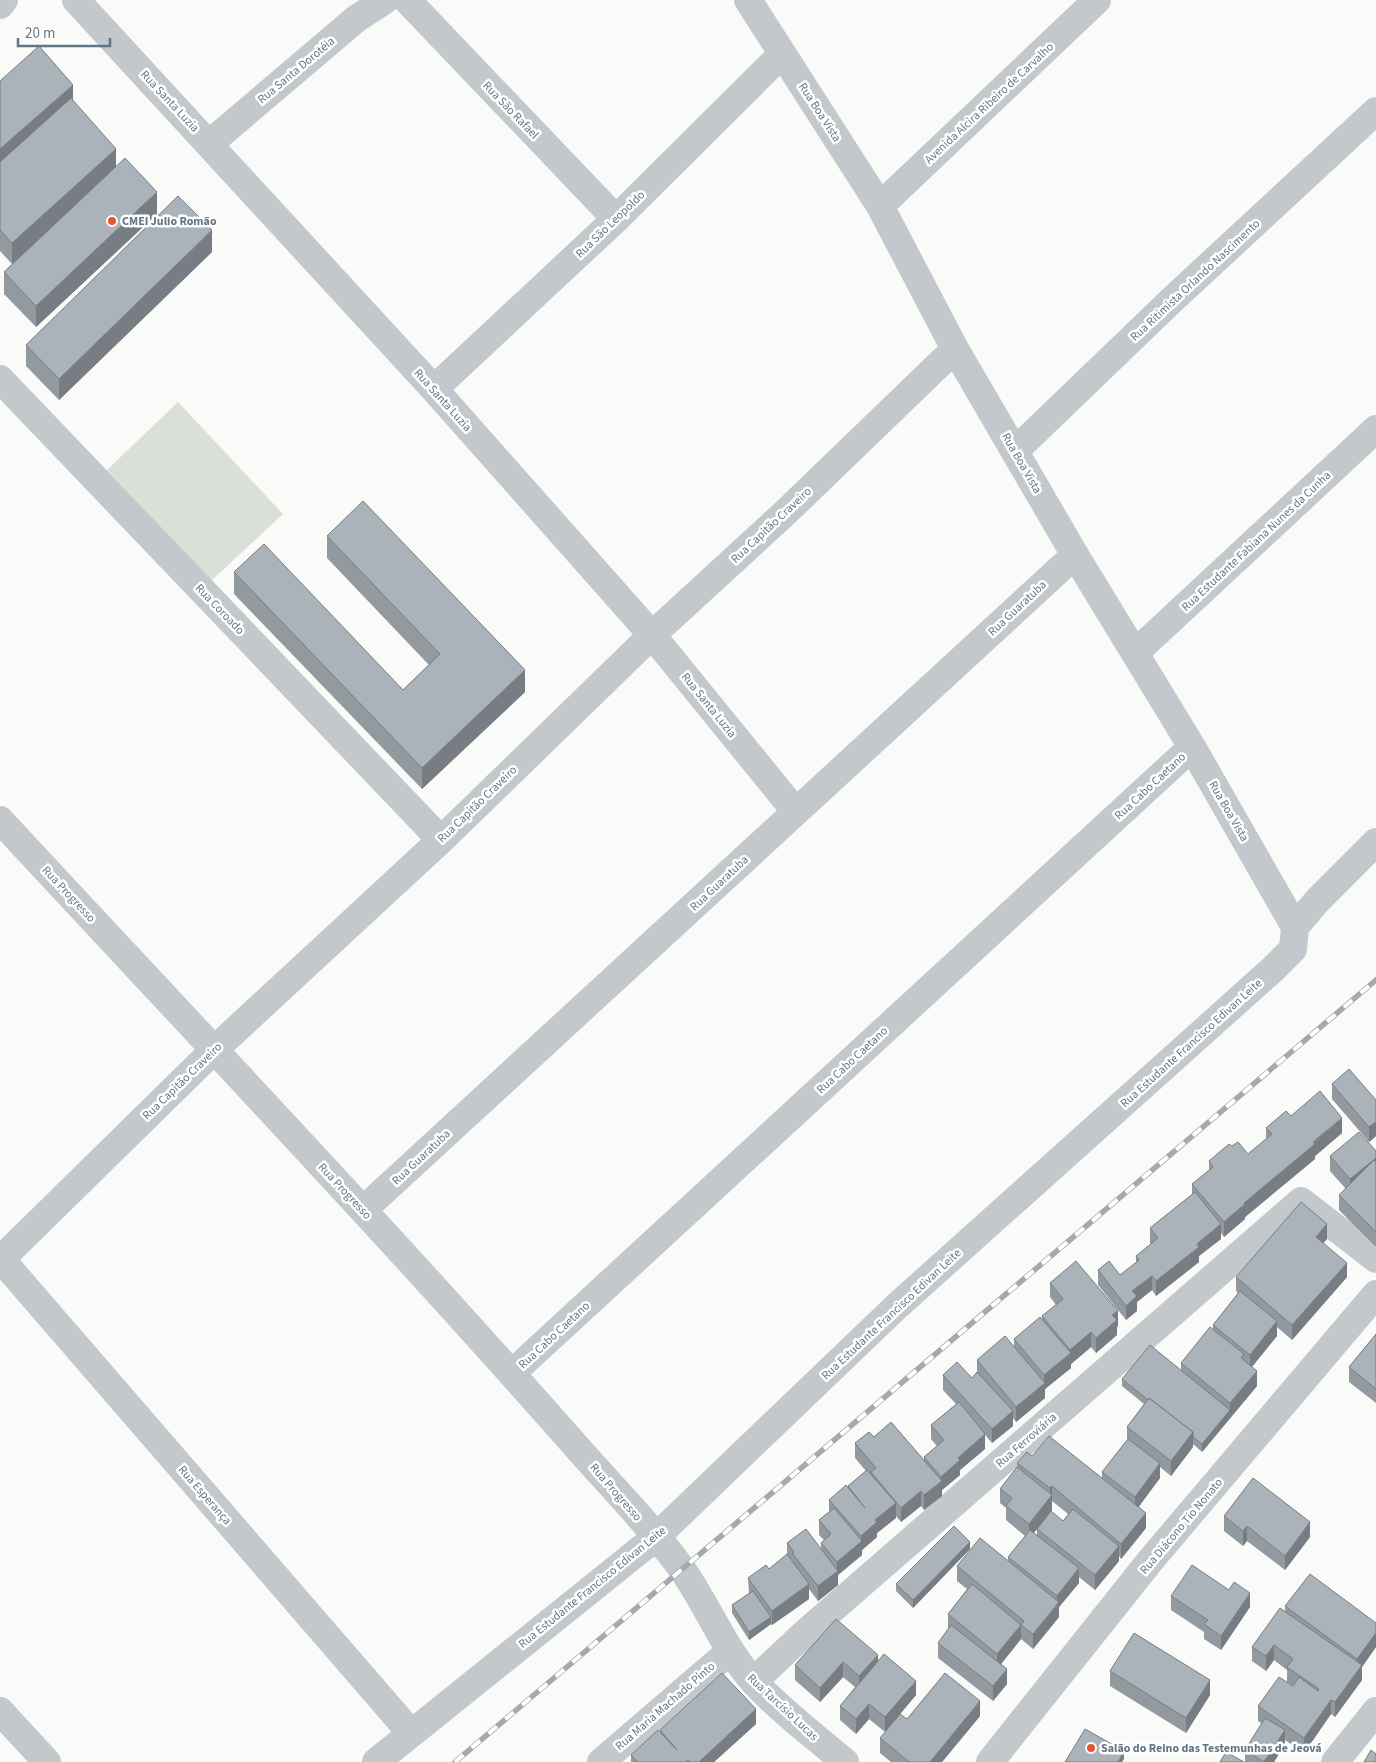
<svg xmlns="http://www.w3.org/2000/svg" width="1376" height="1762" font-family="'Source Sans 3',sans-serif">
	<style>
		.green { fill: #dadfd7 }
		.lines { fill: none; stroke-linecap: round; stroke-linejoin: round }
		.minor { stroke: #c3c8cc; stroke-width: 28 }
		.rail-casing { stroke: #a2aab0; stroke-width: 5.5 }
		.rail { stroke: #fff; stroke-width: 4; stroke-dasharray: 11; stroke-linecap: butt }
		.wall { fill: #929a9f; fill-rule: evenodd }
		.shaded-wall { fill: #777d82 }
		.building { fill: #aab3b9; stroke: #777d82 }
		.poi-dot { fill: #e4572e; stroke: #fff; stroke-width: 2 }
		.labels { text-anchor: middle; stroke-width: 5; stroke-linejoin: round; paint-order: stroke }
		.street-label { font-size: 12px; fill: #657683; stroke: #fff }
		.poi-label { font-size: 12px; font-weight: bold; fill: #657683; stroke: #fff; text-anchor: start }
	</style>
	<rect width="100%" height="100%" fill="#fafaf8"/>
	<!-- green -->
	<path class="green" d="M 178,402 L 283,514 L 211,581 L 107,470 Z"/>
	<g class="lines">
		<!-- minor -->
		<path class="minor" d="M 76,0 L 434,389 L 652,635 L 796,812
			M 407,0 L 616,219
			M 748,0 L 880,206 L 955,349 L 1075,555 L 1192,747 L 1295,927
			M 0,5 L 4,0
			M 209,144 L 356,19 L 385,0
			M 880,206 L 1097,0
			M 0,379 L 441,840
			M 434,389 L 616,219 L 782,54
			M 1015,451 L 1174,298 L 1376,111
			M 1135,653 L 1376,429
			M 0,820 C 195,1030 393,1238 582,1453 C 616,1491 652,1528 682,1569 C 708,1606 724,1649 754,1682 C 781,1711 814,1736 845,1762
			M 363,1210 L 1075,555
			M 0,1258 L 411,1733
			M 0,1260 L 214,1050 L 441,840 L 652,635 L 786,512 L 955,349
			M 512,1373 L 1192,747
			M 754,1681 L 805,1633 L 1301,1201 L 1376,1259
			M 0,1711 L 47,1762
			M 376,1762 L 656,1537 L 897,1306 L 1273,969 L 1293,949 L 1295,927 L 1317,901 L 1376,842
			M 601,1762 L 730,1651
			M 990,1762 L 1150,1561 L 1376,1294
			M 1335,1762 L 1376,1711"/>
		<!-- rail casing -->
		<g class="rail-casing">
			<path id="rail" d="M 455,1762 L 1376,980"/>
		</g>
		<!-- rail -->
		<use href="#rail" class="rail"/>
	</g>
	<!-- wall -->
	<path class="wall" d="M 0,81 L 73,101 L 116,167 L 157,214 L 36,327 L 4,294 L 4,272 L 33,245 L 12,264 L 0,251 Z
		M 212,252 L 59,400 L 26,366 L 26,345 Z
		M 327,536 L 525,692 L 422,789 L 234,594 L 234,572 L 403,690 L 429,665 L 327,558 Z
		M 1332,1084 L 1376,1100 L 1376,1136 L 1369,1142 L 1332,1099 Z
		M 1291,1116 L 1342,1133 L 1315,1156 L 1315,1159 L 1245,1217 L 1245,1219 L 1224,1237 L 1221,1233 L 1221,1239 L 1199,1256 L 1199,1262 L 1156,1296 L 1152,1290 L 1137,1302 L 1137,1311 L 1126,1320 L 1098,1285 L 1098,1270 L 1120,1275 L 1136,1263 L 1136,1256 L 1151,1244 L 1150,1243 L 1150,1228 L 1192,1195 L 1192,1184 L 1209,1171 L 1209,1161 L 1232,1146 L 1248,1154 L 1266,1139 L 1266,1128 Z
		M 1376,1151 L 1376,1247 L 1339,1210 L 1339,1195 L 1346,1189 L 1330,1171 L 1330,1156 Z
		M 1327,1239 L 1323,1243 L 1347,1277 L 1292,1340 L 1277,1327 L 1277,1336 L 1252,1367 L 1257,1386 L 1202,1452 L 1193,1444 L 1193,1447 L 1171,1476 L 1160,1467 L 1160,1478 L 1138,1507 L 1146,1528 L 1121,1559 L 1119,1556 L 1119,1561 L 1095,1590 L 1079,1577 L 1079,1583 L 1059,1607 L 1059,1617 L 1033,1649 L 1021,1639 L 1021,1634 L 1021,1639 L 1001,1664 L 1007,1684 L 993,1701 L 938,1658 L 938,1643 L 949,1629 L 948,1628 L 948,1614 L 967,1589 L 957,1581 L 957,1566 L 1008,1561 L 1008,1557 L 1025,1536 L 1006,1520 L 1006,1508 L 1000,1503 L 1000,1489 L 1017,1468 L 1017,1463 L 1032,1456 L 1102,1478 L 1102,1472 L 1127,1440 L 1127,1427 L 1144,1404 L 1122,1386 L 1122,1379 L 1181,1370 L 1181,1363 L 1213,1329 L 1213,1325 L 1238,1293 L 1236,1291 L 1236,1277 ZM 1052,1501 L 1068,1514 L 1063,1521 L 1037,1529 L 1037,1535 L 1034,1533 L 1052,1510 Z
		M 1050,1283 L 1118,1326 L 1117,1327 L 1117,1335 L 1096,1353 L 1091,1347 L 1071,1364 L 1071,1368 L 1045,1389 L 1045,1398 L 1016,1422 L 1013,1418 L 1013,1426 L 992,1443 L 985,1435 L 985,1449 L 960,1470 L 960,1475 L 942,1490 L 942,1496 L 924,1510 L 921,1506 L 901,1522 L 896,1516 L 896,1518 L 877,1533 L 877,1537 L 862,1550 L 862,1555 L 838,1575 L 838,1585 L 818,1601 L 809,1589 L 809,1599 L 772,1625 L 771,1624 L 749,1640 L 732,1613 L 732,1605 L 749,1593 L 748,1578 L 769,1569 L 787,1555 L 787,1543 L 821,1548 L 821,1543 L 824,1540 L 819,1535 L 819,1520 L 829,1512 L 829,1500 L 848,1488 L 848,1486 L 866,1471 L 855,1458 L 855,1443 L 874,1437 L 924,1460 L 924,1457 L 937,1446 L 931,1439 L 931,1425 L 956,1404 L 943,1390 L 943,1375 L 972,1378 L 977,1373 L 977,1360 L 1014,1347 L 1014,1339 L 1042,1319 L 1042,1316 L 1056,1305 L 1050,1297 Z
		M 1376,1334 L 1376,1403 L 1349,1382 L 1349,1367 Z
		M 1224,1516 L 1310,1537 L 1285,1570 L 1247,1541 L 1243,1546 L 1224,1531 Z
		M 970,1549 L 913,1608 L 896,1591 L 896,1584 Z
		M 1171,1596 L 1250,1607 L 1221,1650 L 1204,1639 L 1204,1632 L 1171,1610 Z
		M 1285,1606 L 1376,1623 L 1376,1647 L 1362,1667 L 1362,1680 L 1335,1717 L 1331,1714 L 1304,1753 L 1285,1740 L 1285,1744 L 1274,1762 L 1245,1762 L 1245,1750 L 1262,1724 L 1258,1721 L 1258,1706 L 1293,1686 L 1287,1682 L 1287,1670 L 1274,1660 L 1266,1671 L 1252,1661 L 1252,1647 L 1285,1611 Z
		M 836,1619 L 878,1661 L 916,1695 L 885,1732 L 869,1719 L 856,1734 L 840,1720 L 840,1706 L 855,1687 L 843,1677 L 820,1702 L 795,1680 L 795,1665 Z
		M 1110,1671 L 1210,1695 L 1186,1733 L 1110,1686 Z
		M 980,1716 L 942,1762 L 891,1762 L 880,1753 L 880,1738 L 907,1719 Z
		M 756,1724 L 714,1762 L 631,1762 L 631,1755 L 660,1732 L 660,1730 Z"/>
	<!-- shaded-wall -->
	<path class="shaded-wall" d="M 73,85 L 73,106 L 0,171 L 0,149 Z
		M 116,149 L 116,171 L 12,264 L 12,243 Z
		M 157,192 L 157,214 L 36,327 L 36,306 Z
		M 212,230 L 212,252 L 59,400 L 59,379 Z
		M 525,670 L 525,692 L 422,789 L 422,768 Z
		M 1342,1118 L 1342,1133 L 1315,1156 L 1315,1159 L 1245,1217 L 1245,1219 L 1224,1237 L 1224,1222 L 1244,1203 Z
		M 1376,1122 L 1376,1136 L 1369,1142 L 1369,1127 Z
		M 1376,1158 L 1376,1172 L 1350,1194 L 1350,1179 Z
		M 1221,1224 L 1221,1239 L 1199,1256 L 1199,1262 L 1156,1296 L 1156,1281 L 1197,1244 Z
		M 1327,1224 L 1327,1239 L 1316,1251 L 1316,1237 Z
		M 1347,1263 L 1347,1277 L 1292,1340 L 1292,1325 Z
		M 1152,1276 L 1152,1290 L 1137,1302 L 1137,1311 L 1126,1320 L 1126,1306 L 1132,1291 Z
		M 1118,1311 L 1118,1326 L 1117,1327 L 1117,1335 L 1096,1353 L 1096,1338 L 1112,1315 Z
		M 1277,1321 L 1277,1336 L 1250,1369 L 1250,1355 Z
		M 1091,1332 L 1091,1347 L 1071,1364 L 1071,1368 L 1045,1389 L 1045,1398 L 1016,1422 L 1016,1407 L 1044,1384 L 1044,1375 L 1070,1353 L 1070,1350 Z
		M 1257,1371 L 1257,1386 L 1202,1452 L 1202,1444 L 1230,1410 L 1230,1403 Z
		M 1013,1411 L 1013,1426 L 992,1443 L 992,1429 Z
		M 1193,1432 L 1193,1447 L 1171,1476 L 1171,1461 Z
		M 985,1434 L 985,1449 L 960,1470 L 960,1475 L 942,1490 L 942,1496 L 924,1510 L 924,1495 L 941,1482 L 941,1477 L 958,1458 Z
		M 1160,1463 L 1160,1478 L 1135,1512 L 1135,1497 Z
		M 1052,1486 L 1052,1510 L 1029,1539 L 1029,1524 L 1050,1498 L 1050,1488 Z
		M 921,1491 L 921,1506 L 901,1522 L 901,1508 Z
		M 896,1503 L 896,1518 L 877,1533 L 877,1537 L 862,1550 L 862,1555 L 838,1575 L 838,1585 L 818,1601 L 818,1586 L 837,1571 L 837,1562 L 861,1541 L 861,1536 L 875,1520 Z
		M 1146,1513 L 1146,1528 L 1121,1559 L 1121,1544 Z
		M 1310,1522 L 1310,1537 L 1285,1570 L 1285,1556 Z
		M 1247,1526 L 1247,1541 L 1243,1546 L 1243,1531 Z
		M 970,1542 L 970,1549 L 913,1608 L 913,1600 Z
		M 1119,1546 L 1119,1561 L 1095,1590 L 1095,1575 Z
		M 1079,1568 L 1079,1583 L 1059,1607 L 1059,1617 L 1033,1649 L 1033,1634 L 1057,1606 L 1057,1596 Z
		M 809,1584 L 809,1599 L 772,1625 L 772,1611 Z
		M 1250,1593 L 1250,1607 L 1221,1650 L 1221,1636 Z
		M 771,1617 L 771,1624 L 749,1640 L 749,1632 Z
		M 1021,1625 L 1021,1639 L 997,1669 L 997,1654 Z
		M 1376,1633 L 1376,1647 L 1362,1667 L 1362,1680 L 1335,1717 L 1335,1702 L 1357,1672 L 1357,1659 Z
		M 1274,1645 L 1274,1660 L 1266,1671 L 1266,1656 Z
		M 878,1655 L 878,1670 L 859,1691 L 859,1676 Z
		M 843,1662 L 843,1677 L 820,1702 L 820,1688 Z
		M 1007,1669 L 1007,1684 L 993,1701 L 993,1686 Z
		M 1210,1680 L 1210,1695 L 1186,1733 L 1186,1718 Z
		M 916,1681 L 916,1695 L 885,1732 L 885,1717 Z
		M 1331,1700 L 1331,1714 L 1304,1753 L 1304,1738 Z
		M 980,1701 L 980,1716 L 942,1762 L 930,1762 Z
		M 869,1704 L 869,1719 L 856,1734 L 856,1719 Z
		M 756,1709 L 756,1724 L 714,1762 L 699,1762 Z
		M 1285,1730 L 1285,1744 L 1274,1762 L 1264,1762 Z
		M 1124,1751 L 1124,1759 L 1122,1762 L 1118,1762 Z"/>
	<!-- building -->
	<path class="building" d="M 39,46 L 73,85 L 0,149 L 0,81 Z
		M 71,98 L 116,149 L 12,243 L 0,230 L 0,162 Z
		M 125,158 L 157,192 L 36,306 L 4,272 Z
		M 178,196 L 212,230 L 59,379 L 26,345 Z
		M 363,501 L 525,670 L 422,768 L 234,572 L 264,544 L 403,690 L 440,654 L 327,536 Z
		M 1349,1069 L 1376,1100 L 1376,1122 L 1369,1127 L 1332,1084 Z
		M 1320,1091 L 1342,1118 L 1313,1142 L 1315,1144 L 1244,1203 L 1245,1204 L 1224,1222 L 1192,1184 L 1213,1167 L 1209,1161 L 1229,1144 L 1232,1146 L 1238,1142 L 1248,1154 L 1272,1134 L 1266,1128 L 1286,1111 L 1291,1116 Z
		M 1359,1132 L 1376,1151 L 1376,1158 L 1350,1179 L 1330,1156 Z
		M 1374,1160 L 1376,1162 L 1376,1232 L 1339,1195 Z
		M 1195,1192 L 1221,1224 L 1197,1244 L 1199,1247 L 1156,1281 L 1152,1276 L 1132,1291 L 1137,1296 L 1126,1306 L 1098,1270 L 1109,1261 L 1120,1275 L 1139,1260 L 1136,1256 L 1158,1238 L 1150,1228 Z
		M 1301,1202 L 1327,1224 L 1316,1237 L 1347,1263 L 1292,1325 L 1236,1277 Z
		M 1076,1261 L 1118,1311 L 1112,1315 L 1117,1320 L 1096,1338 L 1091,1332 L 1070,1350 L 1042,1316 L 1063,1299 L 1050,1283 Z
		M 1240,1291 L 1277,1321 L 1250,1355 L 1213,1325 Z
		M 1040,1317 L 1071,1353 L 1044,1375 L 1014,1339 Z
		M 1210,1327 L 1244,1354 L 1241,1358 L 1257,1371 L 1230,1403 L 1181,1363 Z
		M 1376,1334 L 1376,1389 L 1349,1367 Z
		M 1005,1336 L 1045,1383 L 1016,1407 L 977,1360 Z
		M 1150,1345 L 1230,1410 L 1202,1444 L 1193,1437 L 1193,1432 L 1149,1398 L 1148,1400 L 1122,1379 Z
		M 957,1362 L 972,1378 L 977,1372 L 1013,1411 L 992,1429 L 943,1375 Z
		M 1149,1398 L 1193,1432 L 1171,1461 L 1127,1427 Z
		M 959,1402 L 985,1434 L 958,1458 L 960,1460 L 941,1477 L 924,1457 L 944,1440 L 931,1425 Z
		M 891,1422 L 942,1481 L 924,1495 L 921,1491 L 901,1508 L 871,1472 L 876,1468 L 855,1443 L 869,1432 L 874,1437 Z
		M 1049,1436 L 1146,1513 L 1121,1544 L 1052,1486 L 1050,1488 L 1017,1463 L 1027,1452 L 1032,1456 Z
		M 1128,1439 L 1160,1463 L 1135,1497 L 1102,1472 Z
		M 1017,1467 L 1052,1495 L 1029,1524 L 1006,1506 L 1012,1498 L 1000,1489 Z
		M 867,1470 L 896,1503 L 875,1520 L 877,1522 L 861,1536 L 829,1500 L 846,1485 L 865,1508 L 848,1486 Z
		M 1253,1478 L 1310,1522 L 1285,1556 L 1247,1526 L 1243,1531 L 1224,1516 Z
		M 834,1508 L 862,1541 L 837,1562 L 821,1543 L 831,1534 L 819,1520 Z
		M 1073,1509 L 1119,1546 L 1095,1575 L 1037,1529 L 1051,1511 L 1063,1521 Z
		M 954,1526 L 970,1542 L 913,1600 L 896,1584 Z
		M 806,1529 L 838,1571 L 818,1586 L 792,1553 L 794,1552 L 787,1543 Z
		M 1030,1530 L 1079,1568 L 1057,1596 L 1008,1557 Z
		M 980,1538 L 1059,1602 L 1033,1634 L 1021,1625 L 1024,1621 L 957,1566 Z
		M 787,1554 L 809,1584 L 772,1611 L 748,1578 L 766,1565 L 769,1569 Z
		M 1192,1565 L 1229,1590 L 1234,1582 L 1250,1593 L 1221,1636 L 1204,1624 L 1208,1620 L 1171,1596 Z
		M 1310,1574 L 1376,1623 L 1376,1633 L 1357,1659 L 1285,1606 Z
		M 972,1584 L 1021,1625 L 997,1654 L 948,1614 Z
		M 753,1591 L 771,1617 L 749,1632 L 732,1605 Z
		M 1280,1608 L 1362,1665 L 1335,1702 L 1331,1700 L 1304,1738 L 1258,1706 L 1279,1677 L 1293,1686 L 1299,1677 L 1318,1691 L 1319,1689 L 1287,1667 L 1293,1659 L 1274,1645 L 1266,1656 L 1252,1647 Z
		M 836,1619 L 878,1655 L 859,1676 L 843,1662 L 820,1688 L 795,1665 Z
		M 951,1625 L 1007,1669 L 993,1686 L 938,1643 Z
		M 1134,1633 L 1210,1680 L 1186,1718 L 1110,1671 Z
		M 884,1654 L 916,1681 L 885,1717 L 869,1704 L 856,1719 L 840,1706 Z
		M 722,1673 L 756,1709 L 699,1762 L 689,1762 L 688,1760 L 685,1762 L 638,1762 L 631,1755 L 658,1730 L 677,1750 L 660,1730 Z
		M 945,1673 L 980,1701 L 930,1762 L 909,1762 L 880,1738 L 900,1714 L 907,1719 Z
		M 1265,1718 L 1285,1730 L 1264,1762 L 1245,1750 Z
		M 1085,1729 L 1124,1751 L 1118,1762 L 1065,1762 Z
		M 1371,1750 L 1376,1754 L 1376,1762 L 1364,1762 Z
		M 1226,1752 L 1244,1762 L 1220,1762 Z"/>
	<!-- markers -->
	<g class="poi-dot">
		<circle cx="112" cy="221" r="5"/>
		<circle cx="1091" cy="1748" r="5"/>
	</g>
	<g class="labels">
		<!-- street labels -->
		<g class="street-label">
			<text transform="translate(296 70) rotate(-40)" y="4">Rua Santa Dorotéia</text>
			<text transform="translate(170 101) rotate(47)" y="4">Rua Santa Luzia</text>
			<text transform="translate(989 103) rotate(-43)" y="4">Avenida Alcira Ribeiro de Carvalho</text>
			<text transform="translate(511 110) rotate(46)" y="4">Rua São Rafael</text>
			<text transform="translate(820 112) rotate(57)" y="4">Rua Boa Vista</text>
			<text transform="translate(610 224) rotate(-44)" y="4">Rua São Leopoldo</text>
			<text transform="translate(1195 280) rotate(-43)" y="4">Rua Ritimista Orlando Nascimento</text>
			<text transform="translate(443 400) rotate(48)" y="4">Rua Santa Luzia</text>
			<text transform="translate(1022 463) rotate(60)" y="4">Rua Boa Vista</text>
			<text transform="translate(771 525) rotate(-43)" y="4">Rua Capitão Craveiro</text>
			<text transform="translate(1256 541) rotate(-43)" y="4">Rua Estudante Fabiana Nunes da Cunha</text>
			<text transform="translate(1017 608) rotate(-43)" y="4">Rua Guaratuba</text>
			<text transform="translate(220 609) rotate(46)" y="4">Rua Coroado</text>
			<text transform="translate(709 705) rotate(51)" y="4">Rua Santa Luzia</text>
			<text transform="translate(1150 786) rotate(-43)" y="4">Rua Cabo Caetano</text>
			<text transform="translate(477 804) rotate(-44)" y="4">Rua Capitão Craveiro</text>
			<text transform="translate(1229 811) rotate(60)" y="4">Rua Boa Vista</text>
			<text transform="translate(719 883) rotate(-43)" y="4">Rua Guaratuba</text>
			<text transform="translate(69 894) rotate(47)" y="4">Rua Progresso</text>
			<text transform="translate(1191 1043) rotate(-42)" y="4">Rua Estudante Francisco Edivan Leite</text>
			<text transform="translate(852 1060) rotate(-43)" y="4">Rua Cabo Caetano</text>
			<text transform="translate(182 1081) rotate(-44)" y="4">Rua Capitão Craveiro</text>
			<text transform="translate(421 1157) rotate(-43)" y="4">Rua Guaratuba</text>
			<text transform="translate(345 1191) rotate(47)" y="4">Rua Progresso</text>
			<text transform="translate(891 1314) rotate(-43)" y="4">Rua Estudante Francisco Edivan Leite</text>
			<text transform="translate(554 1335) rotate(-43)" y="4">Rua Cabo Caetano</text>
			<text transform="translate(1026 1440) rotate(-41)" y="4">Rua Ferroviária</text>
			<text transform="translate(616 1492) rotate(49)" y="4">Rua Progresso</text>
			<text transform="translate(205 1495) rotate(49)" y="4">Rua Esperança</text>
			<text transform="translate(1181 1526) rotate(-50)" y="4">Rua Diácono Tio Nonato</text>
			<text transform="translate(592 1587) rotate(-39)" y="4">Rua Estudante Francisco Edivan Leite</text>
			<text transform="translate(665 1706) rotate(-41)" y="4">Rua Maria Machado Pinto</text>
			<text transform="translate(783 1707) rotate(43)" y="4">Rua Tarcísio Lucas</text>
		</g>
		<!-- poi labels -->
		<g class="poi-label">
			<text x="122" y="225">CMEI Julio Romão</text>
			<text x="1101" y="1752">Salão do Reino das Testemunhas de Jeová</text>
		</g>
	</g>
	<!-- scale -->
	<path d="M18 38v8h92v-8" fill="none" stroke="#657683" stroke-width="2.5"/>
	<text x="25" y="38" font-size="15" fill="#657683" stroke="#ffffff" stroke-width="4" paint-order="stroke">20 m</text>
</svg>
